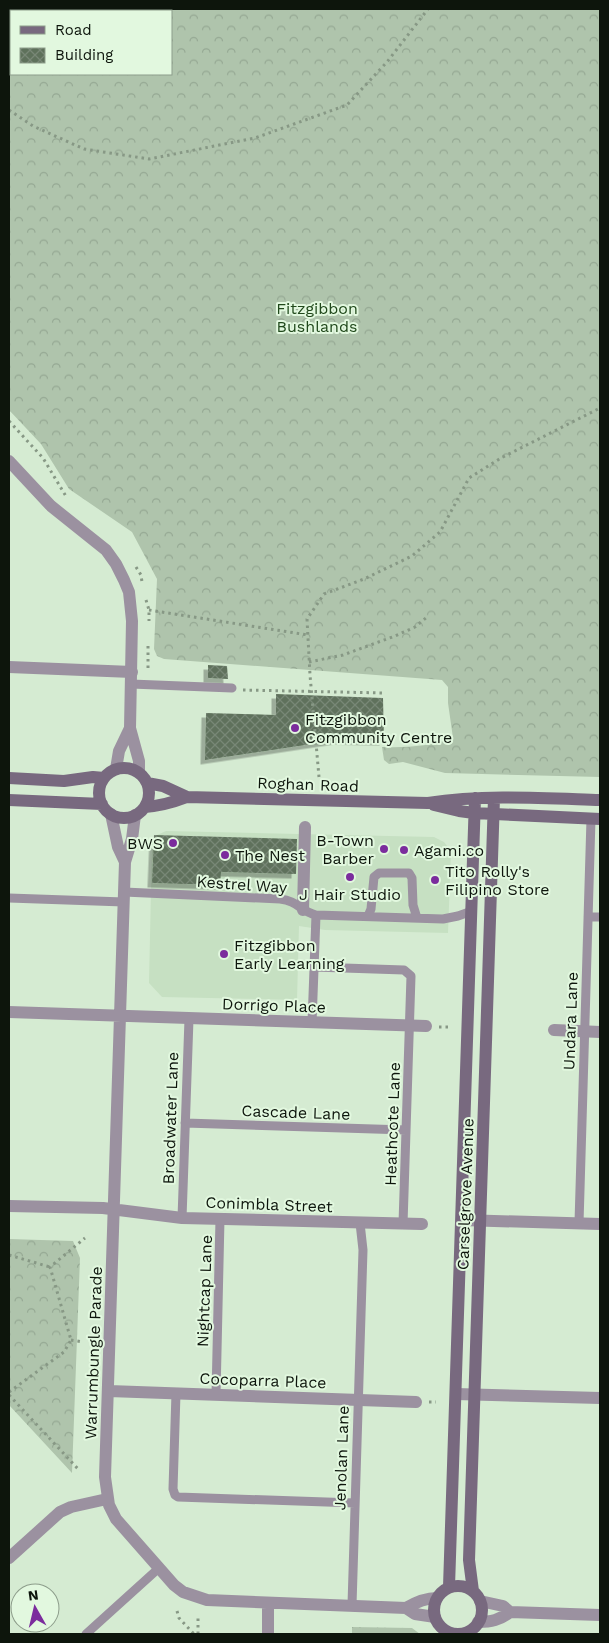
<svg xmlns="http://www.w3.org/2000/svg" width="609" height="1643" font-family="'Work Sans',sans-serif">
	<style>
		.built { fill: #c6e0c2 }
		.forest { fill: url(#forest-crowns); fill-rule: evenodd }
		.building { fill: url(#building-cross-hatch); filter: url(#shadow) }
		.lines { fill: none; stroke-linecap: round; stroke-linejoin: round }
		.path { stroke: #879885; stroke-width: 3; stroke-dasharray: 2.5 4; stroke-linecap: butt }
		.lane { stroke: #9b91a0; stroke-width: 9 }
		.street { stroke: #9b91a0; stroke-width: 12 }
		.secondary { stroke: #78697f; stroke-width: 12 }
		.poi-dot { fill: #7b2c9d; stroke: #e2f8df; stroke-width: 2 }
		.labels { text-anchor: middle; stroke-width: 4; stroke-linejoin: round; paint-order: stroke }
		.park-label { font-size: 16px; fill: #20481b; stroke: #e2f8df }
		.poi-label { font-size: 16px; fill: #0d150c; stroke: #e2f8df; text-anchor: start }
		.street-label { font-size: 16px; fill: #0d150c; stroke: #e2f8df }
	</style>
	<defs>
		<pattern id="forest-crowns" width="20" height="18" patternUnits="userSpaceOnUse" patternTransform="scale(1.25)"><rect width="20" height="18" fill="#afc4ac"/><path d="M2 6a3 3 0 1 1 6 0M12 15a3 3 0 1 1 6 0" fill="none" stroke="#95a893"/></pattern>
		<pattern id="building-cross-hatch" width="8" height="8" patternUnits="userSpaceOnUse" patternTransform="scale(1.25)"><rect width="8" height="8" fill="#5e715b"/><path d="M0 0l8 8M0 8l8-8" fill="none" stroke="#788776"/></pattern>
		<filter id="shadow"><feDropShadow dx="-4.5" dy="4.5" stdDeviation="0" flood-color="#0004"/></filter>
	</defs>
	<rect width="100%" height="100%" fill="#d5ebd2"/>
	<!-- built -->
	<path class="built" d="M 166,831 L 434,837 L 444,842 L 451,851 L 448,933 L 325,930 L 299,926 L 297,1000 L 162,997 L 149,983 L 152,844 L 155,836 Z"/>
	<!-- forest -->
	<path class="forest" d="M 9,9 L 600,9 L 600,777 L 445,773 L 403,762 L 389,764 L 384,760 L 382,747 C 407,748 430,746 453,738 L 448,703 L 448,687 L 442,680 L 164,659 L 157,656 L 154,649 L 157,579 L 132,532 L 69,489 L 41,444 L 9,410 ZM 11,11 L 171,11 L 171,74 L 11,74 Z
		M 9,1239 L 73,1241 L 80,1258 L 72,1473 L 9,1405 Z
		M 352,1627 L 412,1628 L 420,1634 L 352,1634 Z"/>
	<!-- building -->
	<path class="building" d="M 208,665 L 227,666 L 228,679 L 208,678 Z
		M 276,694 L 383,698 L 384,741 L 338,740 L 205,760 L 206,713 L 276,715 Z
		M 154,835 L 297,839 L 296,874 L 221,872 L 220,885 L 152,883 Z"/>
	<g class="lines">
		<!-- path -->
		<path class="path" d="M 9,110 L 33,126 L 84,149 L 149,159 L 255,138 L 347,105 L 387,62 L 428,9
			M 9,421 L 43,458 L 67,498
			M 136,567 L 141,575 L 142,582
			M 146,600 L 149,610 L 149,621
			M 149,610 L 308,635
			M 309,662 L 343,655 L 395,636 L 415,627 L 427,617
			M 148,668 L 148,642
			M 243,690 L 385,693
			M 319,777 L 310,675 L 307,619 L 324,594 L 364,579 L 412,556 L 440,532 L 469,478 L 501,458 L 600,408
			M 439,1027 L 448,1027
			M 9,1255 L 50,1267
			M 71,1340 L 83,1342
			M 9,1392 L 64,1352 L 71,1340 L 50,1267 L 85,1238
			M 9,1395 L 79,1470
			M 429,1402 L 436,1402
			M 177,1611 L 179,1618 L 194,1634
			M 198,1634 L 198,1618"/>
		<!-- lane -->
		<path class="lane" d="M 131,684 L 232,688
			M 124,892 L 280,899 C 298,901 300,911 316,915 L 443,919 L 458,916 L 472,911
			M 9,898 L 124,902
			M 368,916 L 371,909 L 374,877 L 379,873 L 409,873 L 412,878 L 413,905 L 417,918
			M 588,917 L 600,917
			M 314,967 L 404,970 L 411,976 L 403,1224
			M 312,1023 L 316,915
			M 185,1123 L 406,1130
			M 182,1218 L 189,1019
			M 579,1223 L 591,819
			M 176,1393 L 173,1489 L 175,1495 L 178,1497 L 355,1503
			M 216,1395 L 220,1219
			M 352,1605 L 363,1250 L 360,1223
			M 86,1634 L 159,1568"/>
		<!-- street -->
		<path class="street" d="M 9,461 L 51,506 L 106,550 L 116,564 L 124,580 L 129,592 L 132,621 L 130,728 L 139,761 L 139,772
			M 9,667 L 132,672
			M 116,769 L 119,751 L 130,728
			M 111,814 L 118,847 L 125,862
			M 135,815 L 132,839 L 125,862 L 105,1477 L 109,1505 L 116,1519 L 174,1585 L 183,1592 L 207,1600 L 406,1608 C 416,1602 425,1598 437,1598
			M 303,910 L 305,827
			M 9,1012 L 426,1026
			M 554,1030 L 600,1032
			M 9,1206 L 103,1208 L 182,1218 L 422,1224
			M 462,1220 L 600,1224
			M 109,1391 L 416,1402
			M 456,1394 L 600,1398
			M 9,1558 L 60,1512 L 71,1507 L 107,1499
			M 480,1601 L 503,1606 L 510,1612 L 600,1615
			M 406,1608 L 415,1614 L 435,1617
			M 478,1622 C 491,1622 500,1620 510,1612
			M 268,1634 L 268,1603"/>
		<!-- secondary -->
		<path class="secondary" d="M99 793a25 25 0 1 1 50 0a25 25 0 1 1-50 0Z
			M 9,778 L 64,781 L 93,777 L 104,778
			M 147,783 L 163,786 L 187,797 L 428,803 C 485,794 543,798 600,800
			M 9,800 L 102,804
			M 434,805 L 459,811 L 474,813 L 600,819
			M 145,807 C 160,806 174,802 187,797
			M434 1610a24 24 0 1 1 48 0a24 24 0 1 1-48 0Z
			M 449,1587 L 475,798
			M 473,1591 L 469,1560 L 494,798"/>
	</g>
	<!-- markers -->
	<g class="poi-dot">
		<circle cx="295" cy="728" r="5"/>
		<circle cx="173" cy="843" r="5"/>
		<circle cx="384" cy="849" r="5"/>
		<circle cx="404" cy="850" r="5"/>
		<circle cx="225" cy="855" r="5"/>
		<circle cx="350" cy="877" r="5"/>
		<circle cx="435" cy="880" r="5"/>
		<circle cx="224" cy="954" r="5"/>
	</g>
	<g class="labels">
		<!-- park labels -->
		<g class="park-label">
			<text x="317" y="314">Fitzgibbon<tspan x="317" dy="18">Bushlands</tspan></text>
		</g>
		<!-- poi labels -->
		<g class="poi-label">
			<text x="305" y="725">Fitzgibbon<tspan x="305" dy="18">Community Centre</tspan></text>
			<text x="374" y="846" text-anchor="end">B-Town<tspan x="374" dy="18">Barber</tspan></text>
			<text x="163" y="849" text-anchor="end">BWS</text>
			<text x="414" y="856">Agami.co</text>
			<text x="235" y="861">The Nest</text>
			<text x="445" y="877">Tito Rolly's<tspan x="445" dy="18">Filipino Store</tspan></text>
			<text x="350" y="900" text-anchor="middle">J Hair Studio</text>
			<text x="234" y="951">Fitzgibbon<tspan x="234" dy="18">Early Learning</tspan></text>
		</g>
		<!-- street labels -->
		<g class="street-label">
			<text transform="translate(308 784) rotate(2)" y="6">Roghan Road</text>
			<text transform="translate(242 884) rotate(4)" y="6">Kestrel Way</text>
			<text transform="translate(274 1005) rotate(2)" y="6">Dorrigo Place</text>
			<text transform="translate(570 1021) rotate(-88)" y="6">Undara Lane</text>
			<text transform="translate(296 1112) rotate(2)" y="6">Cascade Lane</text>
			<text transform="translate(170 1118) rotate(-88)" y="6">Broadwater Lane</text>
			<text transform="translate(392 1124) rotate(-88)" y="6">Heathcote Lane</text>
			<text transform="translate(465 1194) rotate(-88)" y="6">Carselgrove Avenue</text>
			<text transform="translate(269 1204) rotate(2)" y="6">Conimbla Street</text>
			<text transform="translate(204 1291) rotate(-88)" y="6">Nightcap Lane</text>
			<text transform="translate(93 1353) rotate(-88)" y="6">Warrumbungle Parade</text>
			<text transform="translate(263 1380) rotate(2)" y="6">Cocoparra Place</text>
			<text transform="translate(341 1458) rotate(-88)" y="6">Jenolan Lane</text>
		</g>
	</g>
	<!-- border -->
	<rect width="609" height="1643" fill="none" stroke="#0d150c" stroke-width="20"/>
	<!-- legend -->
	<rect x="10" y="10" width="162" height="65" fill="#e2f8df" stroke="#8d9d8b"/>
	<rect x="20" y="26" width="25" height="8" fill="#78697f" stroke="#8d9d8b"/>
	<text x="55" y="35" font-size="15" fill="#0d150c">Road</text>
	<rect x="20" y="48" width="25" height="15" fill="url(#building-cross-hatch)" stroke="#8d9d8b"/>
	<text x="55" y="60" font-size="15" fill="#0d150c">Building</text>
	<!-- north arrow -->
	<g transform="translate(35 1608) rotate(352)"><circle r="24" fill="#e2f8df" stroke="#8d9d8b"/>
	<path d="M0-4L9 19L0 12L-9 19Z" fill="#7b2c9d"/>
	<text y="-8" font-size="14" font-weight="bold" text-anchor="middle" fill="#0d150c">N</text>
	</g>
</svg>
